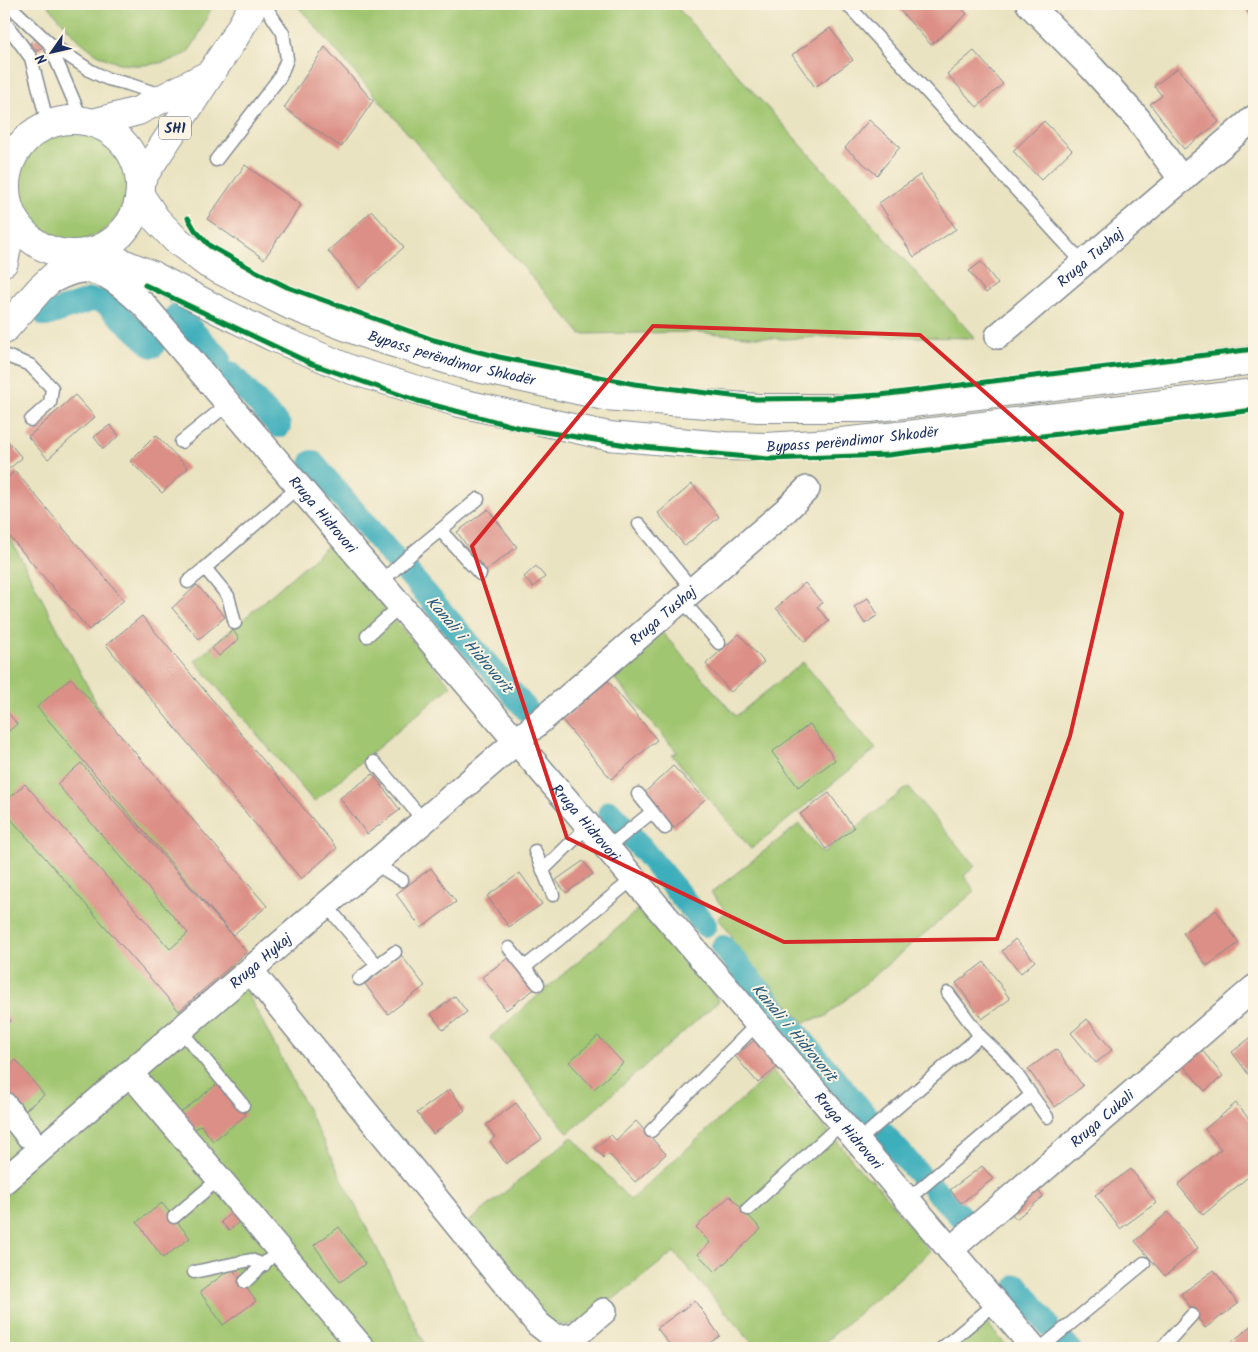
<svg xmlns="http://www.w3.org/2000/svg" width="1258" height="1352" font-family="Kalam,sans-serif">
	<style>
		.green { fill: #a1c671; stroke: #5e7a68 }
		.lines { fill: none; stroke-linecap: round; stroke-linejoin: round }
		.canal { stroke: #3eaebb; stroke-width: 24 }
		.building { fill: #dc8f86 }
		.lane-casing { stroke: #828990; stroke-width: 15 }
		.street-casing { stroke: #828990; stroke-width: 28 }
		.primary-casing { stroke: #828990; stroke-width: 30 }
		.highway-casing { stroke: #828990; stroke-width: 30 }
		.lane { stroke: #fff; stroke-width: 12 }
		.street { stroke: #fff; stroke-width: 25 }
		.primary { stroke: #fff; stroke-width: 28 }
		.highway { stroke: #fff; stroke-width: 28 }
		.cycleway-casing { stroke: #fcf5e5; stroke-width: 8 }
		.cycleway { stroke: #00873e; stroke-width: 5 }
		.marked { fill: none; stroke: #d62828; stroke-width: 4; stroke-linejoin: round }
		.labels { text-anchor: middle; stroke-width: 4; stroke-linejoin: round; paint-order: stroke }
		.shield { fill: #fcf5e5; stroke: #5e6a86; stroke-width: 1 }
		.shield-label { font-size: 14px; font-weight: bold; fill: #1b2f5e }
		.street-label { font-size: 15px; fill: #1b2f5e; stroke: #fcf5e5 }
		.water-label { font-size: 16px; font-style: italic; fill: #275b7f; stroke: #fcf5e5 }
	</style>
	<rect width="100%" height="100%" fill="#fcf5e5"/>
	<filter id="ink" filterUnits="userSpaceOnUse"><feTurbulence type="fractalNoise" baseFrequency=".02" numOctaves="2"/><feDisplacementMap in="SourceGraphic" scale="10" xChannelSelector="R" yChannelSelector="G"/><feConvolveMatrix kernelMatrix="1 2 1 2 8 2 1 2 1" color-interpolation-filters="sRGB"/></filter>
	<filter id="wash" filterUnits="userSpaceOnUse"><feTurbulence type="fractalNoise" baseFrequency=".0096" numOctaves="4" result="noise"/><feDisplacementMap in="SourceGraphic" scale="20" xChannelSelector="R" yChannelSelector="G"/><feGaussianBlur stdDeviation="1.12" result="paint"/><feColorMatrix in="noise" values="0 0 0 0 0 0 0 0 0 0 0 0 0 0 0 0 0 1.4 0 .05"/><feComposite in="paint" operator="in"/></filter>
	<g filter="url(#wash)">
		<rect width="100%" height="100%" fill="#eae3c1"/>
		<!-- green -->
		<path class="green" d="M 47,4 L 213,4 C 206,18 200,36 190,49 C 185,57 169,61 159,63 C 103,74 79,42 47,4 Z
			M 296,4 L 674,4 L 975,338 L 842,336 L 783,339 L 696,332 L 581,334 Z
			M15 185a56 56 0 1 1 112 0a56 56 0 1 1-112 0Z
			M 4,526 L 284,1063 L 427,1348 L 4,1348 Z
			M 330,544 L 451,686 L 314,802 L 195,661 Z
			M 659,629 L 736,716 L 803,662 L 876,749 L 751,849 L 672,755 L 677,752 L 608,671 Z
			M 908,787 L 975,866 L 964,876 L 975,891 L 825,1017 L 803,1022 L 731,940 L 732,936 L 718,918 L 727,912 L 711,893 L 799,824 L 823,853 Z
			M 641,907 L 719,1001 L 568,1133 L 490,1037 Z
			M 773,1071 L 837,1141 L 865,1176 L 873,1180 L 930,1252 L 818,1348 L 756,1348 L 674,1252 C 655,1266 588,1323 568,1325 C 562,1325 555,1323 549,1323 L 465,1225 L 572,1137 L 630,1200 Z
			M 985,1322 L 1009,1348 L 955,1348 Z"/>
		<g class="lines">
			<!-- canal -->
			<path class="canal" d="M 46,315 L 91,300 L 104,302 L 153,346
				M 177,315 L 219,358
				M 231,374 L 279,426
				M 312,462 L 394,558
				M 407,572 L 533,717
				M 610,812 L 623,826
				M 632,837 L 705,925
				M 723,947 L 867,1117
				M 881,1131 L 919,1174
				M 934,1189 L 965,1221
				M 1018,1286 L 1047,1324
				M 1062,1340 L 1069,1348"/>
		</g>
		<g id="blocks">
			<!-- building -->
			<path class="building" d="M 899,4 L 958,4 L 967,14 L 931,45 L 896,6 Z
				M 1253,4 L 1254,4 L 1254,21 L 1246,10 Z
				M 830,28 L 853,60 L 815,87 L 792,55 Z
				M 38,37 L 45,45 L 37,51 L 30,43 Z
				M 325,47 L 373,101 L 341,147 L 284,108 Z
				M 974,51 L 1003,84 L 977,107 L 947,74 Z
				M 1178,68 L 1219,122 L 1184,149 L 1150,104 L 1162,96 L 1154,86 Z
				M 869,120 L 900,147 L 877,175 L 845,148 Z
				M 1044,121 L 1072,150 L 1041,180 L 1013,151 Z
				M 245,165 L 301,205 L 264,259 L 207,219 Z
				M 920,175 L 956,229 L 914,257 L 879,203 Z
				M 372,211 L 404,247 L 359,288 L 328,251 Z
				M 981,262 L 998,284 L 986,293 L 969,271 Z
				M 75,395 L 95,417 L 48,459 L 28,437 Z
				M 110,425 L 119,436 L 103,449 L 94,437 Z
				M 156,435 L 188,468 L 162,493 L 130,461 Z
				M 4,436 L 22,458 L 4,473 Z
				M 15,471 L 124,600 L 89,630 L 4,530 L 4,481 Z
				M 692,484 L 719,517 L 685,546 L 658,513 Z
				M 488,509 L 517,547 L 485,571 L 457,532 Z
				M 536,566 L 545,577 L 533,587 L 524,577 Z
				M 805,583 L 822,603 L 817,607 L 829,621 L 805,642 L 776,608 Z
				M 197,585 L 225,617 L 199,639 L 172,608 Z
				M 868,598 L 878,615 L 865,624 L 854,607 Z
				M 142,616 L 337,848 L 301,879 L 106,645 Z
				M 233,630 L 239,639 L 219,656 L 212,648 Z
				M 739,634 L 764,662 L 731,692 L 706,664 Z
				M 71,678 L 267,906 L 233,935 L 37,707 Z
				M 608,681 L 657,740 L 611,779 L 562,720 Z
				M 4,708 L 17,724 L 4,735 Z
				M 810,724 L 835,760 L 798,787 L 772,752 Z
				M 81,763 L 247,952 L 179,1011 L 4,811 L 4,803 L 25,784 L 170,949 L 188,933 L 57,784 Z
				M 673,766 L 705,799 L 674,828 L 643,794 Z
				M 373,774 L 400,810 L 367,834 L 340,798 Z
				M 829,793 L 854,828 L 826,849 L 800,814 Z
				M 583,861 L 593,874 L 566,893 L 556,880 Z
				M 431,868 L 456,902 L 421,928 L 396,894 Z
				M 520,873 L 542,904 L 509,927 L 487,896 Z
				M 1216,910 L 1239,943 L 1207,966 L 1183,933 Z
				M 1015,939 L 1035,961 L 1021,973 L 1002,951 Z
				M 401,955 L 425,986 L 388,1014 L 365,984 Z
				M 512,955 L 536,988 L 506,1010 L 482,977 Z
				M 984,962 L 1010,999 L 982,1019 L 956,983 Z
				M 455,996 L 467,1012 L 443,1030 L 431,1014 Z
				M 4,1011 L 11,1021 L 4,1027 Z
				M 1087,1019 L 1112,1050 L 1096,1063 L 1071,1033 Z
				M 1254,1035 L 1254,1082 L 1232,1052 Z
				M 598,1036 L 623,1063 L 594,1089 L 569,1062 Z
				M 757,1038 L 779,1066 L 758,1083 L 735,1056 Z
				M 1056,1049 L 1083,1086 L 1055,1107 L 1028,1069 Z
				M 1201,1049 L 1223,1076 L 1205,1091 L 1182,1064 Z
				M 16,1060 L 44,1095 L 23,1112 L 4,1088 L 4,1070 Z
				M 221,1081 L 246,1115 L 213,1141 L 201,1125 L 192,1131 L 179,1114 Z
				M 450,1089 L 465,1110 L 433,1134 L 417,1113 Z
				M 516,1103 L 542,1139 L 506,1164 L 490,1141 L 495,1137 L 486,1125 Z
				M 1236,1103 L 1254,1125 L 1254,1172 L 1203,1215 L 1178,1185 L 1221,1149 L 1205,1129 Z
				M 636,1121 L 666,1154 L 635,1182 L 609,1154 L 604,1158 L 595,1148 L 611,1135 L 616,1140 Z
				M 982,1166 L 993,1179 L 961,1203 L 950,1190 Z
				M 1131,1169 L 1156,1203 L 1120,1229 L 1095,1195 Z
				M 1033,1184 L 1043,1197 L 1016,1219 L 1006,1206 Z
				M 730,1196 L 761,1229 L 715,1272 L 698,1254 L 710,1243 L 696,1227 Z
				M 162,1203 L 190,1238 L 163,1258 L 137,1222 Z
				M 236,1208 L 244,1217 L 229,1231 L 221,1222 Z
				M 1168,1212 L 1198,1248 L 1165,1276 L 1135,1241 Z
				M 339,1227 L 365,1264 L 340,1282 L 314,1245 Z
				M 232,1268 L 256,1301 L 223,1325 L 200,1292 Z
				M 1214,1270 L 1238,1304 L 1205,1328 L 1181,1294 Z
				M 695,1301 L 720,1336 L 702,1348 L 672,1348 L 657,1328 Z
				M 1254,1324 L 1254,1348 L 1224,1348 Z"/>
		</g>
	</g>
	<g filter="url(#ink)">
		<use href="#blocks" fill-opacity="0" stroke="#828990" stroke-width="1"/>
		<g class="lines">
			<!-- lane casing -->
			<g class="lane-casing">
				<path id="lane" d="M 8,4 L 49,43 L 91,71 L 108,79 L 128,84 L 164,96
					M 847,4 L 1083,263
					M 4,21 L 31,58 L 48,125
					M 49,43 L 82,120
					M 4,138 L 16,150
					M 216,160 L 280,77 L 287,59 L 283,33 L 264,4
					M 4,355 L 30,365 L 52,388 L 50,403 L 31,420
					M 181,442 L 228,404
					M 639,524 L 693,590
					M 440,530 L 480,574
					M 188,582 L 205,568
					M 380,583 L 410,555 L 478,499
					M 682,600 L 719,643
					M 235,623 L 228,596 L 205,568 L 298,487
					M 367,636 L 400,606
					M 374,762 L 424,821
					M 638,794 L 665,828
					M 607,848 L 652,812
					M 535,851 L 553,895
					M 377,861 L 385,870 L 402,880
					M 543,870 L 588,826
					M 326,905 L 377,965
					M 509,948 L 538,984
					M 525,967 L 633,879
					M 359,979 L 395,952
					M 948,993 L 980,1036 L 1003,1058 L 1015,1072 L 1047,1117
					M 179,1030 L 187,1038 L 243,1105
					M 651,1131 L 757,1024
					M 857,1142 L 980,1036
					M 907,1200 L 1031,1095
					M 748,1209 L 842,1123
					M 174,1217 L 219,1179
					M 194,1272 L 251,1260 L 264,1265
					M 245,1282 L 268,1260
					M 942,1348 L 996,1303
					M 1041,1348 L 1144,1263
					M 1162,1348 L 1192,1315"/>
			</g>
			<!-- street casing -->
			<g class="street-casing">
				<g id="street">
					<path d="M 1029,4 L 1092,68 L 1138,119 L 1182,180"/>
					<path id="s1" d="M 49,282 C 59,277 71,270 83,270 C 107,269 128,291 144,305 L 1034,1348"/>
					<path id="s2" d="M 998,336 L 1254,118"/>
					<path d="M 250,970 L 538,1324 L 556,1338 L 575,1336 L 604,1311"/>
					<path d="M 130,1073 L 362,1348"/>
					<path d="M 4,1105 L 28,1135"/>
					<path id="s3" d="M 4,1181 L 785,511 L 807,489"/>
					<path id="s4" d="M 950,1250 L 1254,988"/>
				</g>
			</g>
			<!-- primary casing -->
			<g class="primary-casing">
				<path id="primary" d="M6 187a67 67 0 1 1 134 0a67 67 0 1 1-134 0Z
					M 93,123 L 138,111 L 206,76
					M 140,181 L 236,35 L 254,4
					M 4,262 L 13,217
					M 4,330 L 40,289 L 78,254"/>
			</g>
			<!-- highway casing -->
			<g class="highway-casing">
				<g id="highway">
					<path id="s5" d="M 140,195 L 156,219 L 175,239 L 208,264 L 292,306 L 368,335 L 464,365 L 605,396 L 758,408 L 870,408 L 1030,389 L 1254,360"/>
					<path id="s6" d="M 93,251 L 152,275 L 220,311 L 273,337 L 352,370 L 456,402 L 608,436 L 725,446 L 766,447 L 832,443 L 907,435 L 1254,393"/>
				</g>
			</g>
			<!-- lane -->
			<use href="#lane" class="lane"/>
			<!-- street -->
			<use href="#street" class="street"/>
			<!-- primary -->
			<use href="#primary" class="primary"/>
			<!-- highway -->
			<use href="#highway" class="highway"/>
			<!-- cycleway casing -->
			<g class="cycleway-casing">
				<path id="cycleway" d="M 188,218 L 195,230 L 210,246 L 255,271 L 287,287 L 434,340 L 499,357 L 635,384 L 756,399 L 831,398 L 880,395 L 1254,349
					M 145,285 L 312,364 L 418,401 L 520,428 L 633,446 L 768,459 L 888,455 L 1254,410"/>
			</g>
			<!-- cycleway -->
			<use href="#cycleway" class="cycleway"/>
		</g>
	</g>
	<!-- marked area -->
	<path class="marked" d="M 653,326 L 920,335 L 1122,513 L 1070,736 L 997,939 L 784,942 L 567,838 L 472,546 Z"/>
	<g class="labels">
		<!-- shield labels -->
		<rect class="shield" x="159" y="116.5" width="32" height="23" rx="4"/>
		<g class="shield-label">
			<text x="175" y="133">SH1</text>
		</g>
		<!-- street labels -->
		<g class="street-label">
			<text dy="5" stroke="none"><textPath href="#s2" startOffset="121">Rruga Tushaj</textPath></text>
			<text dy="5" stroke="none"><textPath href="#s5" startOffset="360">Bypass perëndimor Shkodër</textPath></text>
			<text dy="5" stroke="none"><textPath href="#s6" startOffset="795">Bypass perëndimor Shkodër</textPath></text>
			<text dy="5" stroke="none"><textPath href="#s1" startOffset="384">Rruga Hidrovori</textPath></text>
			<text dy="5" stroke="none"><textPath href="#s3" startOffset="868">Rruga Tushaj</textPath></text>
			<text dy="5" stroke="none"><textPath href="#s1" startOffset="789">Rruga Hidrovori</textPath></text>
			<text dy="5" stroke="none"><textPath href="#s3" startOffset="338">Rruga Hykaj</textPath></text>
			<text dy="5" stroke="none"><textPath href="#s4" startOffset="201">Rruga Cukali</textPath></text>
			<text dy="5" stroke="none"><textPath href="#s1" startOffset="1194">Rruga Hidrovori</textPath></text>
		</g>
		<!-- water labels -->
		<g class="water-label">
			<text transform="translate(470 644) rotate(49)" y="6">Kanali i Hidrovorit</text>
			<text transform="translate(795 1032) rotate(50)" y="6">Kanali i Hidrovorit</text>
		</g>
	</g>
	<!-- margin -->
	<rect width="1258" height="1352" fill="none" stroke="#fcf5e5" stroke-width="20"/>
	<!-- north arrow -->
	<g transform="translate(52 52) rotate(236)" stroke="#fcf5e5" stroke-width="4" paint-order="stroke">
	<path d="M0-4L9 19L0 12L-9 19Z" fill="#1b2f5e"/>
	<text y="-8" font-size="14" font-weight="bold" text-anchor="middle" fill="#1b2f5e">N</text>
	</g>
</svg>
